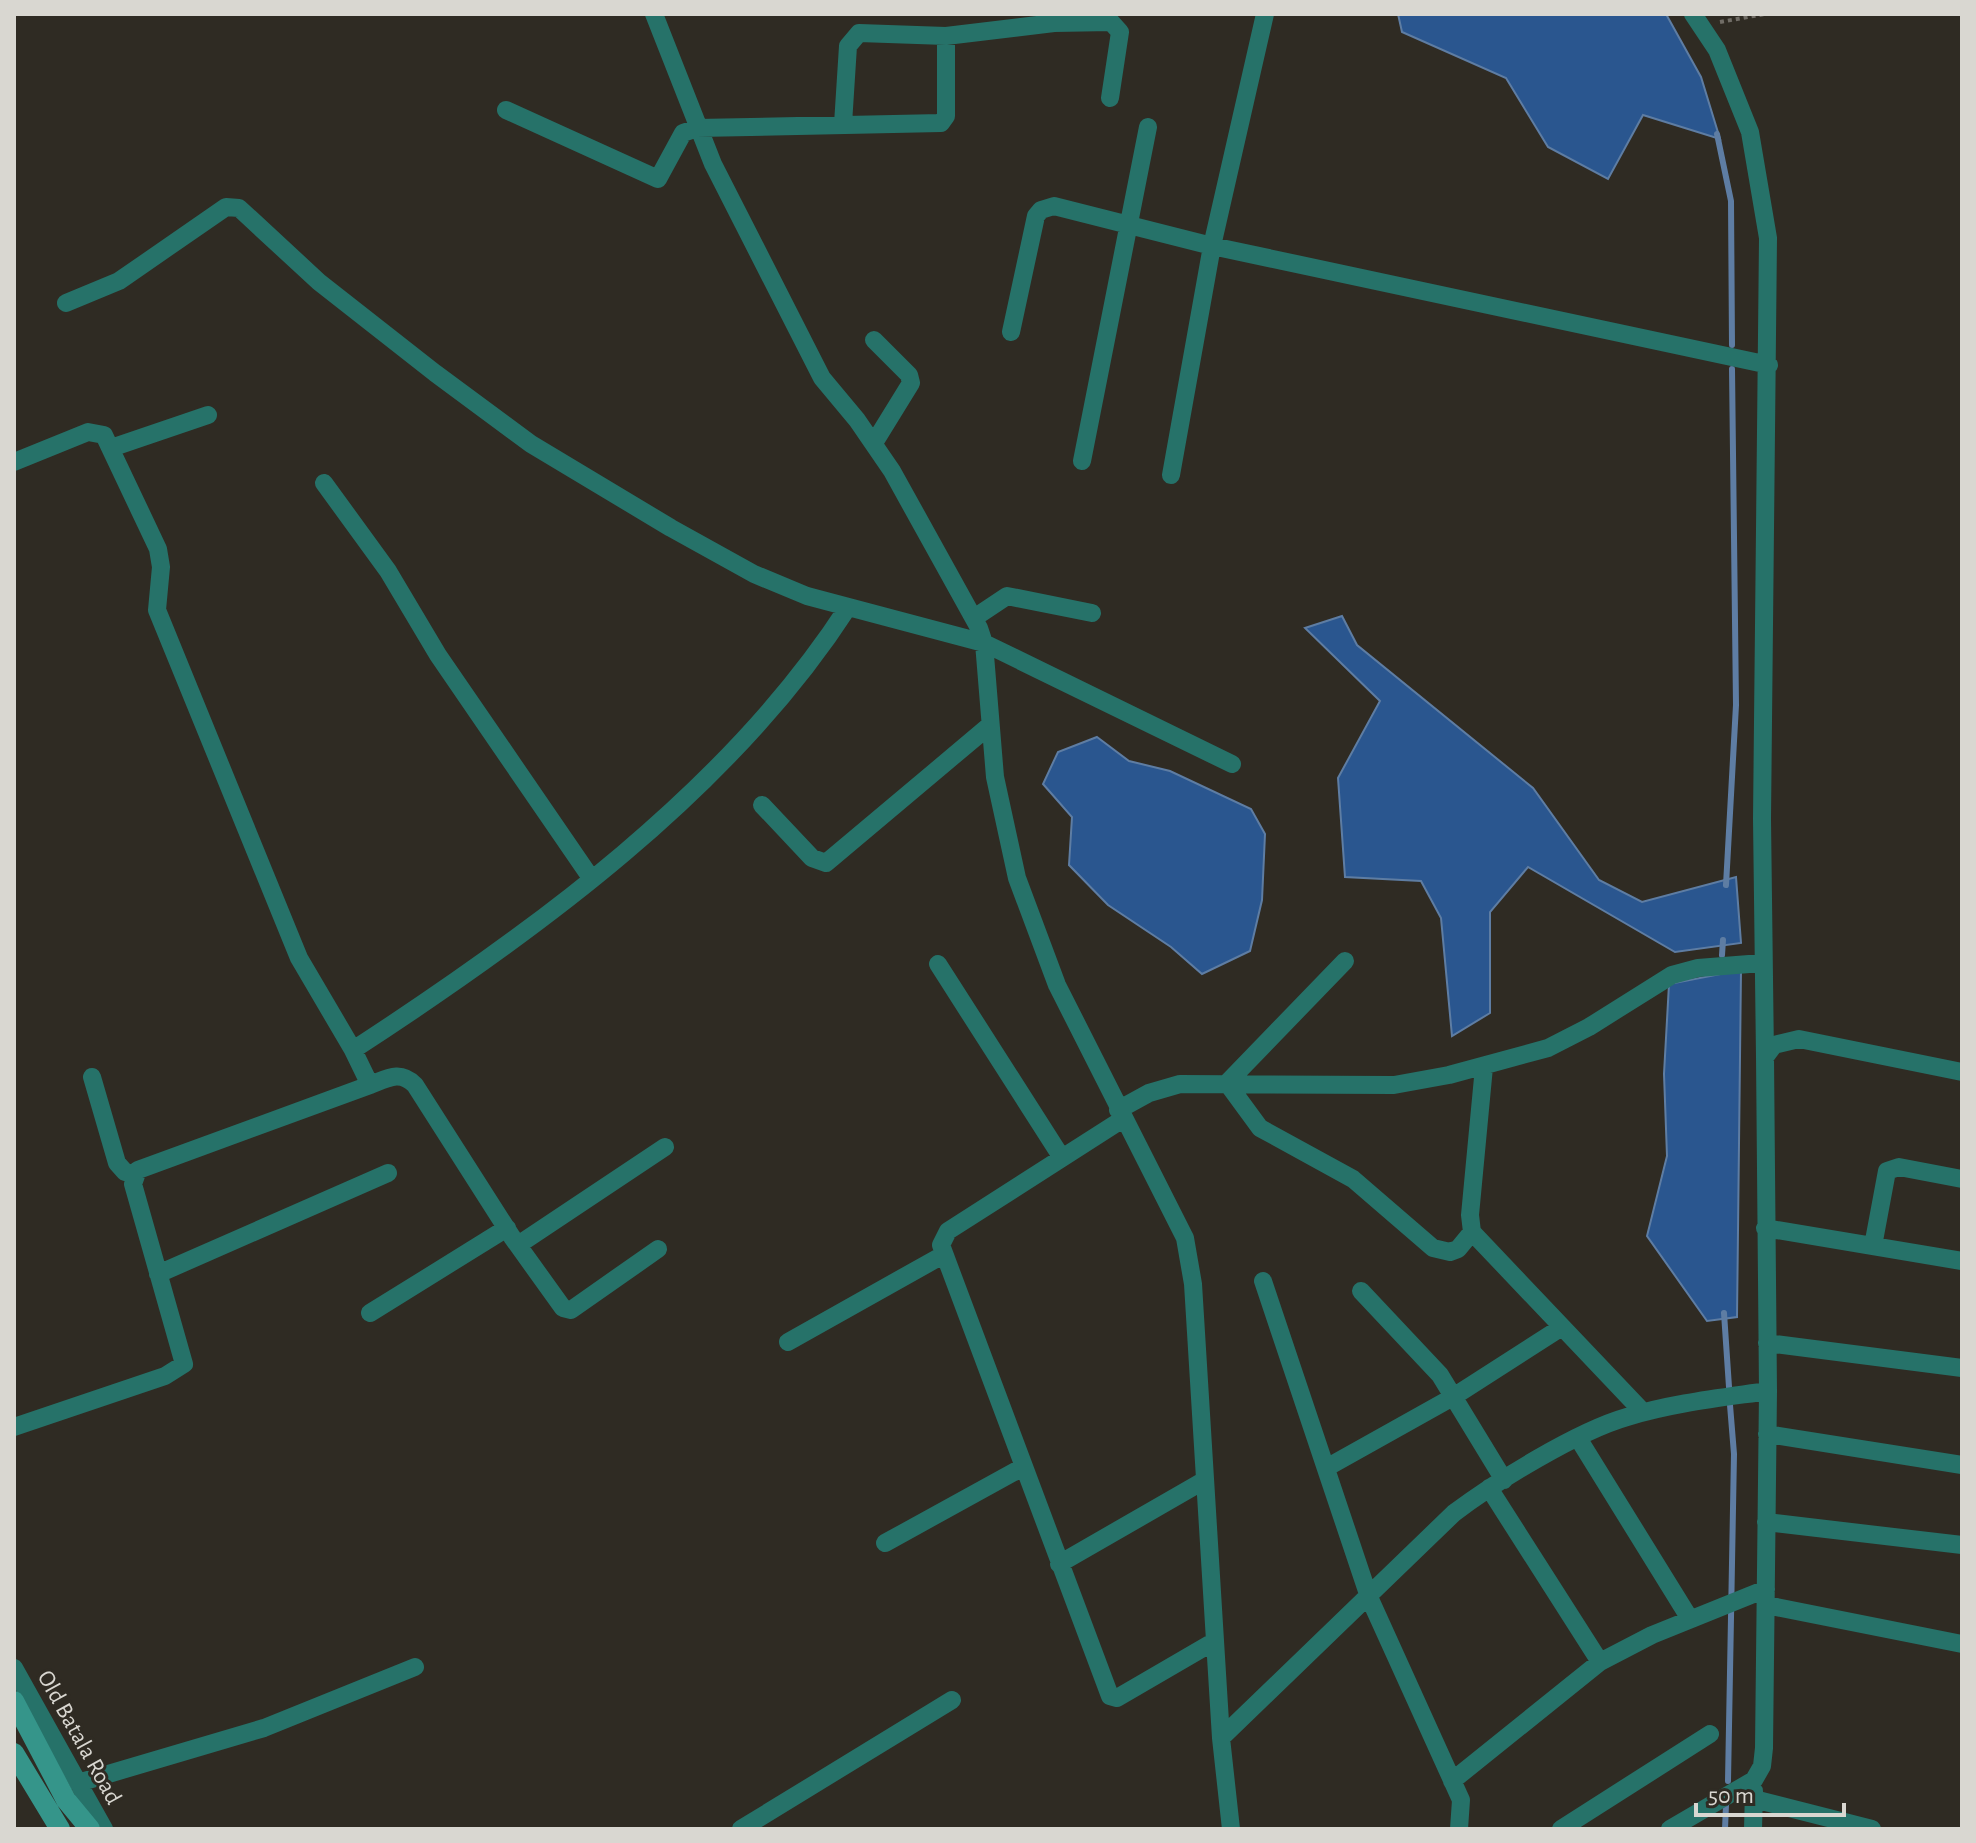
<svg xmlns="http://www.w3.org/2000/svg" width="1976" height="1843" font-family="'Alegreya Sans',sans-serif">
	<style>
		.water { fill: #2a568f; stroke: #5e7da3; stroke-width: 2 }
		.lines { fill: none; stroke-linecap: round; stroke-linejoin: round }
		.stream { stroke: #5e7da3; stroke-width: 6 }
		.path { stroke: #716d66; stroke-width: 4; stroke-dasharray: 4 4; stroke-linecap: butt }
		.street { stroke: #267269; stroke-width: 18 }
		.secondary { stroke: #35958a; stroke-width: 20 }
		.labels { text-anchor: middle; stroke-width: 6; stroke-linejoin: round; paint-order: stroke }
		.street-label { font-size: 24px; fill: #d9d7d1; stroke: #2f2b23 }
	</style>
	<rect width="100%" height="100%" fill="#2f2b23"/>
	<!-- water -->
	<path class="water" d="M 1398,14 L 1666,14 L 1701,77 L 1720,139 L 1643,115 L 1608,179 L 1548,147 L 1506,78 L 1402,32 Z
		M 1342,616 L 1357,645 L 1533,788 L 1599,880 L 1642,902 L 1736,877 L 1741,943 L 1675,952 L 1528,867 L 1490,912 L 1490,1013 L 1452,1036 L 1441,918 L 1421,881 L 1345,877 L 1338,778 L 1380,701 L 1305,628 Z
		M 1097,737 L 1129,761 L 1170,771 L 1251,809 L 1265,834 L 1262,900 L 1250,951 L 1202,974 L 1171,947 L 1108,905 L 1069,865 L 1072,817 L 1043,784 L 1058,752 Z
		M 1741,970 L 1737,1317 L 1707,1321 L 1647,1236 L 1667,1156 L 1664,1074 L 1669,984 Z"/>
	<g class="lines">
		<!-- stream -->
		<path class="stream" d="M 1717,134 L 1731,201 L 1732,345
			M 1726,885 L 1736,705 L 1732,369
			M 1722,955 L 1723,940
			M 1724,1313 L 1729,1387
			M 1728,1781 L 1734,1454 L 1730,1405
			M 1725,1829 L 1726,1805"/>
		<!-- path -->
		<path class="path" d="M 1720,22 L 1765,14"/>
		<!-- street -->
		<path class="street" d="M 654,14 L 713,164 L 822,378 L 857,420 L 892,471 L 979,628 L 984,643 L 995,777 L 1017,878 L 1057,985 L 1185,1238 L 1193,1284 L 1221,1738 L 1231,1829
			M 1693,14 L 1717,50 L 1750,132 L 1768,238 L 1762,819 L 1765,1057
			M 506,110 L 658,179 L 683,133 L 697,128 L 941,123 L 946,116 L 946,36
			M 843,124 L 848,46 L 859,33 L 946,36 L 1054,23 L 1111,22 L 1120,32 L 1110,98
			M 66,303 L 119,281 L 226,207 L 239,208 L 319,282 L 435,373 L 531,444 L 671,528 L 754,574 L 807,596 L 984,643 L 1232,764
			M 1011,332 L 1036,216 L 1041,210 L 1054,206 L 1212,246 L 1769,365
			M 874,443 L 911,383 L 909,375 L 874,340
			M 111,448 L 208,415
			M 1082,461 L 1148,127
			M 14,462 L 88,432 L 104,435 L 158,549 L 161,567 L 157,610 L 299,958 L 353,1050
			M 1171,475 L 1212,246 L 1265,14
			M 324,483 L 388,571 L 438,655 L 591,878
			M 974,618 L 1007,596 L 1092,613
			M 762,805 L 812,858 L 826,863 L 989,726
			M 1345,961 L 1227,1083 L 1260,1128 L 1353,1179 L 1433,1248 L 1450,1252 L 1458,1249 L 1472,1232
			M 938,964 L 1062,1158
			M 1484,1067 L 1470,1215 L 1472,1232 L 1643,1412
			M 92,1077 L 117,1163 L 125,1172 L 134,1174
			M 370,1085 C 388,1078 400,1070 415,1085 L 512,1237 L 563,1308 L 571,1310 L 658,1249
			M 1118,1110 L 1149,1093 L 1180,1084 L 1394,1085 L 1449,1075 L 1548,1048 L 1589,1027 L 1672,975 L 1698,968 L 1762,963
			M 1123,1119 L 948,1231 L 941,1245 L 1110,1696 L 1117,1698 L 1215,1641
			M 1765,1228 L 1962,1261
			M 518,1245 L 665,1147
			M 1873,1246 L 1887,1171 L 1899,1167 L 1962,1179
			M 158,1274 L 388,1173
			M 1263,1281 L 1369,1597 L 1461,1800 L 1459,1829
			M 1361,1291 L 1440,1375 L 1504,1480
			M 370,1313 L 507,1228
			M 788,1342 L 943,1255
			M 1767,1343 L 1962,1368
			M 14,1427 L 165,1376 L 184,1364 L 133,1184 L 138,1170 L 370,1085 L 353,1050 C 533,933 730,790 848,607
			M 1767,1434 L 1962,1465
			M 1578,1438 L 1690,1619
			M 1326,1468 L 1453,1397 L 1562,1327
			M 1489,1488 L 1600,1662
			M 1766,1522 L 1962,1545
			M 885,1543 L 1023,1467
			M 1059,1564 L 1205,1480
			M 1766,1605 L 1962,1644
			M 14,1668 L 104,1829
			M 1221,1738 L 1454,1513 C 1495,1482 1578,1431 1627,1417 C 1673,1403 1720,1398 1768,1391
			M 1452,1781 L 1600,1662 L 1652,1635 L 1766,1589
			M 78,1783 L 264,1728 L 415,1667
			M 1754,1799 L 1872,1829
			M 741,1829 L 952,1700
			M 1561,1829 L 1710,1734
			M 1670,1829 L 1754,1780 L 1762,1766 L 1764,1748 L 1768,1391 L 1765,1057 L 1774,1045 L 1799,1039 L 1962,1072
			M 1753,1829 L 1754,1791"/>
		<!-- secondary -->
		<path class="secondary" d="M 14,1701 L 66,1800 L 90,1829
			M 14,1753 L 60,1829"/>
	</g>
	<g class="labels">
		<!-- street labels -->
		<g class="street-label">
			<text transform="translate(80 1737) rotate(61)" y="8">Old Batala Road</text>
		</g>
	</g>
	<!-- border -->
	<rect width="1976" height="1843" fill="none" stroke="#d9d7d1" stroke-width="32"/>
	<!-- scale -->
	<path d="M1696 1803v12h148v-12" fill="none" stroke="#d9d7d1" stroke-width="4"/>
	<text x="1708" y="1803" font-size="24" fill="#d9d7d1" stroke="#2f2b23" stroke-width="6" paint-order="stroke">50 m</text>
</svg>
